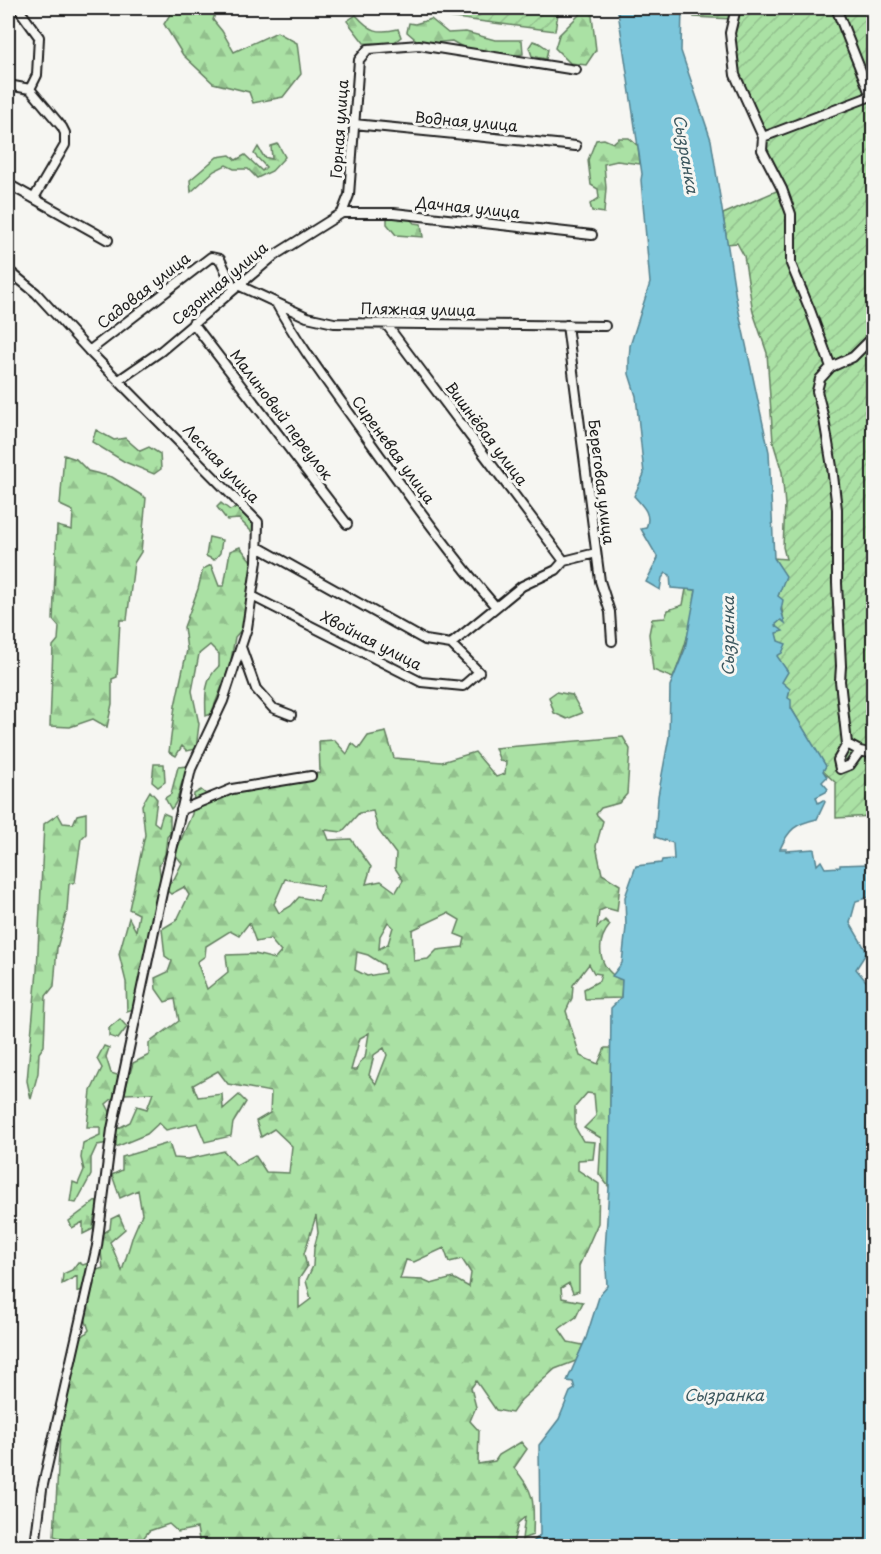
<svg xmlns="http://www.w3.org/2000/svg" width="881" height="1554" font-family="'Playpen Sans',sans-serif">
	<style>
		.forest { fill: url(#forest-firs); stroke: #637e60; stroke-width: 1.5; fill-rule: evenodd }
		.garden { fill: url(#garden-furrows); stroke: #637e60; stroke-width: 1.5 }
		.water { fill: #7bc6db; stroke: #55828f; stroke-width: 1.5 }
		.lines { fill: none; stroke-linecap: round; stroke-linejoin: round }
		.street-casing { stroke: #1c1c1c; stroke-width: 12 }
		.street { stroke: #f6f6f2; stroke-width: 8 }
		.labels { text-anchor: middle; stroke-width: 6; stroke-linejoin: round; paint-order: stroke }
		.street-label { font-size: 15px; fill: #1c1c1c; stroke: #f6f6f2 }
		.water-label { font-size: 16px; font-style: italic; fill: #3d585f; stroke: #f6f6f2 }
	</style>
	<defs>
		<pattern id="forest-firs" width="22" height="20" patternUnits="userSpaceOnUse" patternTransform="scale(1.5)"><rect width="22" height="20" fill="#aae1a4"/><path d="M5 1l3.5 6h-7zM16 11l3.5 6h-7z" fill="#92c08d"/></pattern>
		<pattern id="garden-furrows" width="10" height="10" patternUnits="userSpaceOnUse" patternTransform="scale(1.5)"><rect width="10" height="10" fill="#aae1a4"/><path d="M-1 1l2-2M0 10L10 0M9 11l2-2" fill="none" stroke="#92c08d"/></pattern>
	</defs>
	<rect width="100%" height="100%" fill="#f6f6f2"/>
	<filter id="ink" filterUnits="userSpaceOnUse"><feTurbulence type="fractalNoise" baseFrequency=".0167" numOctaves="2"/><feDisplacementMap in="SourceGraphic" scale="12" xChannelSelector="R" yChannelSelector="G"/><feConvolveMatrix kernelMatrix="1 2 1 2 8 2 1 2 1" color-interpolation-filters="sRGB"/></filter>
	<g filter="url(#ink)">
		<!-- forest -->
		<path class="forest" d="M 174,8 L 186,8 L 197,10 L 199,8 L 217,8 L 213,20 L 222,31 L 234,52 L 277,32 L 297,43 L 301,74 L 283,97 L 253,103 L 249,92 L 213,83 L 183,55 L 164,24 Z
			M 583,8 L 596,8 L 592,16 L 596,50 L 586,65 L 570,63 L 555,48 L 559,35 L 583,11 Z
			M 356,15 C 370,31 378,34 398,29 L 401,37 L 392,44 L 364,43 L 347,21 Z
			M 431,19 L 448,33 L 466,32 L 495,40 L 522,40 L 523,54 L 508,57 L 466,49 L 452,41 L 421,44 L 407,32 L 409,23 L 415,24 Z
			M 533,41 L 539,43 L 548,49 L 546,59 L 532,56 L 529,47 Z
			M 619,138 L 629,138 L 638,146 L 640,164 L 617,161 L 604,164 L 606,188 L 604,213 L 592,211 L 590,204 L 599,198 L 598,189 L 591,185 L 588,160 L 596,140 L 604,139 L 613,143 Z
			M 278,144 L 285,157 L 272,171 L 257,178 L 248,169 L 234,169 L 226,165 L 214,171 L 191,192 L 190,180 L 217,157 L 230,155 L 236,160 L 245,155 L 262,171 L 266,167 L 254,154 L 258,147 L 264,157 L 272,159 L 271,146 Z
			M 387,218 L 409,218 L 414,223 L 421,224 L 423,237 L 396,235 L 387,224 Z
			M 96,430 L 114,440 L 125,438 L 140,451 L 149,447 L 160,454 L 161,469 L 154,474 L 125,462 L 92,442 Z
			M 64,455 L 76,459 L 88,471 L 112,477 L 146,498 L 141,552 L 134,563 L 127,620 L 120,620 L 117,677 L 112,679 L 112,704 L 107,727 L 93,719 L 70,727 L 50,726 L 53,646 L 58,640 L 59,627 L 53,620 L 57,526 L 72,530 L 73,511 L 60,505 Z
			M 221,503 L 230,510 L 238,507 L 257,525 L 252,532 L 239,519 L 227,520 L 217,507 Z
			M 209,537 L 222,540 L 220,553 L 214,560 L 206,556 Z
			M 240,547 L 254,565 L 242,629 L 235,637 L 230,666 L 211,714 L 206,716 C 205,697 204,679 219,666 L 219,654 L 210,645 L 199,654 L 192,691 L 199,724 L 196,749 L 187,751 L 182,746 L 176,756 L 169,752 L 175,706 L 187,650 L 184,627 L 198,589 L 203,569 L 211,565 L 219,586 L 224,586 L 230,551 Z
			M 686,589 L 696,590 C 693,621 685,649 673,678 L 653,670 L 649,634 L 652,619 L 665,618 L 668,610 L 683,605 Z
			M 556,692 L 572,695 L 582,713 L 567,719 L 554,713 L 549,697 Z
			M 386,732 L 394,758 L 442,762 L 475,752 L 496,777 L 505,774 L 506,762 L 500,761 L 495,748 L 623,737 L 630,749 L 627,794 L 619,803 L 601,808 L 596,814 L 603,821 L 596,846 L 602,874 L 620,885 L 617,911 L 606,908 L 599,911 L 597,928 L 605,920 L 610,925 C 594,944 599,970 622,980 L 621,998 L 585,999 L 584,989 L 599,981 L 601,974 L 594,973 L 589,964 L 573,985 L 572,998 L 566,1011 L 580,1056 L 598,1064 L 605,1048 L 611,1048 L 609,1187 L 599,1174 L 601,1138 L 584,1128 L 596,1116 L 594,1094 L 587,1093 L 575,1107 L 575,1127 L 583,1141 L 595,1142 L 593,1159 L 578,1160 L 578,1170 L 599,1184 L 598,1223 L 579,1266 L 579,1291 L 573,1293 L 569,1283 L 561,1288 L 562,1298 L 583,1302 L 576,1317 L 559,1329 L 568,1342 L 583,1345 L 576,1361 L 555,1369 L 521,1400 L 512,1413 L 496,1410 L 476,1381 L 471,1388 L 476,1407 L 470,1421 L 479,1431 L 478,1464 L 495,1461 L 499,1455 L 521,1442 L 527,1449 L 514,1468 C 536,1493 534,1503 533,1535 L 522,1539 L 525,1517 L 518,1523 L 513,1543 L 507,1546 L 200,1546 L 197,1528 L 178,1532 L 169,1524 L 149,1531 L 137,1546 L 82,1546 L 54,1536 L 60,1435 L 74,1345 L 89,1330 L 83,1312 L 91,1272 L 103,1268 L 99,1236 L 110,1229 L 111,1219 L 119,1215 L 125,1229 L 110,1242 L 122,1271 L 133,1235 L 142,1214 L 138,1190 L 120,1198 L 112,1175 L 122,1170 L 122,1157 L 169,1143 L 174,1158 L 188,1159 L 224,1151 L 236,1165 L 255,1155 L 266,1172 L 289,1173 L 292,1146 L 274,1129 L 261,1137 L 256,1121 L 270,1113 L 271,1092 L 228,1084 L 218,1071 L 193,1085 L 198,1097 L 222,1094 L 223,1109 L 239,1095 L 246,1102 L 233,1123 L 231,1136 L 205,1142 L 197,1123 L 166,1130 L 159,1123 L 147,1134 L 116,1147 L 115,1130 L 130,1122 L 137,1106 L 147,1109 L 153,1093 L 124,1094 L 133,1063 L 149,1055 L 149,1043 L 179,1021 L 175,999 L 165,1002 L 156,989 L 155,978 L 168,972 L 172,961 L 165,956 L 162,929 L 177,920 L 189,895 L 184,887 L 171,894 L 165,889 L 174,879 L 182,863 L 175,854 L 192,814 L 194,794 L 201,790 L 212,799 L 301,774 L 320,773 L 319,741 L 334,740 L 347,754 L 352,743 L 359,749 L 368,736 ZM 373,811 L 378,830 L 396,854 L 395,868 L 403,880 L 396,892 L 381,881 L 366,884 L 371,867 L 351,839 L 329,840 L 325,830 L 342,832 L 359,813 ZM 285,879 L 323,886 L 319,901 L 299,897 L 291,906 L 279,913 L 274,904 ZM 448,913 L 460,920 L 455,934 L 465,938 L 463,947 L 437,950 L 428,959 L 414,961 L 412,930 ZM 388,922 L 393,927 L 388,944 L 379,949 L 380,936 ZM 249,923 L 256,942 L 270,939 L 281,952 L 275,959 L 255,954 L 226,955 L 228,972 L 207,989 L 197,962 L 205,956 L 206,946 L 230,931 L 239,936 ZM 357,952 L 368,955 L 384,965 L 385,973 L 367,976 L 355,970 ZM 369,1033 L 365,1058 L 360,1062 L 357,1070 L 351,1070 L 360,1038 ZM 384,1048 L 387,1055 L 376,1084 L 369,1075 L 374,1055 ZM 316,1216 L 318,1233 L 314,1248 L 313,1266 L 306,1281 L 311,1299 L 299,1308 L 299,1279 L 307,1267 L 304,1254 ZM 444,1248 L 449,1262 L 462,1259 L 471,1273 L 469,1287 L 453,1278 L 431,1284 L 422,1280 L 400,1279 L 406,1260 L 414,1262 Z
			M 154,764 L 164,764 L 165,782 L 158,787 L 152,782 Z
			M 188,766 L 189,772 C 177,782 182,799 171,809 L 165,798 L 171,794 L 178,767 Z
			M 150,791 L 157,799 L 154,822 L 159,826 L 163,813 L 170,816 L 170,833 L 167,837 L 165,854 L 159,866 L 161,882 L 134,1009 L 127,1011 L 126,982 L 119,954 L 129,918 L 136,931 L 139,914 L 129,909 L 145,835 L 142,805 Z
			M 86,813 L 86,834 L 81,839 L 75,882 L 69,884 L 67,911 L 57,948 L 54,986 L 46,996 L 44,1046 L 39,1053 L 38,1073 L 31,1099 L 27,1081 L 37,971 L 44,824 L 58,814 L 63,823 L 73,824 L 77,815 Z
			M 120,1019 L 127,1027 L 118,1039 L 109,1036 L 109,1028 Z
			M 104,1046 L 109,1048 L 106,1057 L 111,1073 L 120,1076 L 119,1100 L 113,1098 L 106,1104 L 110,1112 L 109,1143 L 97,1145 L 91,1158 L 91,1175 L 76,1203 L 70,1202 L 73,1182 L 78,1184 L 84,1170 L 81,1158 L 83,1143 L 100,1135 L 100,1127 L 87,1127 L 91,1091 L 102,1068 L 97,1059 Z
			M 96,1201 L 100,1211 L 94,1218 L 93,1229 L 83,1234 L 83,1222 L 72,1228 L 69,1221 Z
			M 78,1262 L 83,1265 L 91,1262 L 82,1290 L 77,1292 L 77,1276 L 62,1284 L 63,1274 L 72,1270 Z"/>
		<!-- garden -->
		<path class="garden" d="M 378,8 L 559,8 L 555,31 Z
			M 694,8 L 873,8 L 873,816 L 836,818 L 836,783 L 823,771 L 825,766 L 791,708 L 782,682 L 777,656 L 778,641 L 775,633 L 782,631 L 775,625 L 781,619 L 784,621 C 782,613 782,604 778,596 L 785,576 L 774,558 L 786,559 L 783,547 L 785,505 L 782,472 L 773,442 L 767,353 L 753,312 L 744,256 L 737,243 L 727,244 L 723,214 L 781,189 L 762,150 L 763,137 L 735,75 L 733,19 L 694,17 Z"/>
		<!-- water -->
		<path class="water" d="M 614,8 L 682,8 L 681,51 L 711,140 L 736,298 L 769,452 L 774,558 L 786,576 L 778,596 L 783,600 L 781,610 L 785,623 L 781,620 L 775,625 L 783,631 L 776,633 L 778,641 L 786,644 L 782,653 L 777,656 L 788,672 L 782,682 L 790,689 L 788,698 L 791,700 L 791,708 L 826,766 L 823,771 L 827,777 L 822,782 L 828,789 L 826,792 L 816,797 L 818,803 L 823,800 L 825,802 L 817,819 C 795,824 789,829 780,849 L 786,849 L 786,851 L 814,849 L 817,865 L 821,861 L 825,868 L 840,867 L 840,865 L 869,864 L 873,866 L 873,896 L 856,901 L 850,923 L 867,952 L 856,969 L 866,981 L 874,984 L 873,1546 L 529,1546 L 540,1535 L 539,1445 L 559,1419 L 570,1392 L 575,1389 L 573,1382 L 567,1381 L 586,1338 L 600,1294 L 607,1286 L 605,1251 L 609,1187 L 611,1008 L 621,998 L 622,980 L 612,976 L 622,963 L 626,927 L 625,897 L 636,866 L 661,863 L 662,860 L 674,859 L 673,843 L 655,837 L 658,796 L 669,737 L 670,686 L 685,649 L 696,590 L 671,588 L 670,575 L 666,573 L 662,578 L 660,590 L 646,582 L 658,558 L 641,529 L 646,528 C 652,514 643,506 634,496 L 644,474 L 636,396 L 629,374 L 629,360 L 630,346 L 650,283 L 641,180 L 642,174 L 618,12 Z"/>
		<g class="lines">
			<!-- street casing -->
			<g class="street-casing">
				<path id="street" d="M 738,8 L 735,12 L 730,33 L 735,75 L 763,137 L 762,150 L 782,189 L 791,214 L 791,264 L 810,310 L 831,367
					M 836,8 L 871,96
					M 8,85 L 30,89 L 37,75 L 39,37 L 18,8
					M 30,89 L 62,127 L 65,133 L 65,145 L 34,198
					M 354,124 L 576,146
					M 763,137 L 874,95
					M 8,184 L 108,240
					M 342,213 L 349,195 L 359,60 L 368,49 L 419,45 L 576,70
					M 342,213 L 394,213 L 592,235
					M 8,270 L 36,293 L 91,353 L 258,522 L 257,561 L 247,628 L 223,701 L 191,769 L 163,888 L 112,1129 L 97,1246 L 42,1489 L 35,1546
					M 238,285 L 307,317 L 334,323 L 605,326
					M 276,303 C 300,347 331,387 360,428 C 404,489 447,550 496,607
					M 193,323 L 347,524
					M 386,324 L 564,561
					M 567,325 L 600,581 L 610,612 L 612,641
					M 874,336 L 853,357 L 831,367 L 820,379 L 817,391 L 824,419 L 832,467 L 837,509 L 837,583 L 841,666 L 840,681 L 847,744 L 860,751 L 874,754
					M 89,351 L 211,257 L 220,259 L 234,289
					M 119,380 L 161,351 L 275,255 L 342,213
					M 252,596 L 421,682 L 463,686 L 479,672 L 451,644 L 425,640 L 258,547
					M 451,644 L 522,586 L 556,570 L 564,561 L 596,553
					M 241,647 L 256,689 L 273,708 L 291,715
					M 847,744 L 838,760 L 840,769 L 850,765 L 860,751
					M 181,810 L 232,789 L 311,776"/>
			</g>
			<!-- street -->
			<use href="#street" class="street"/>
		</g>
	</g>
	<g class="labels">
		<!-- street labels -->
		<g class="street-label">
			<text transform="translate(466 122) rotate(5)" y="5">Водная улица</text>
			<text transform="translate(340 129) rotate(-86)" y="5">Горная улица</text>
			<text transform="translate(468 208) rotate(6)" y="5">Дачная улица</text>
			<text transform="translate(220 284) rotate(-40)" y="5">Сезонная улица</text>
			<text transform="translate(144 291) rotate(-38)" y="5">Садовая улица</text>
			<text transform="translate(418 310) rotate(1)" y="5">Пляжная улица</text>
			<text transform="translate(281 415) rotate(53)" y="5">Малиновый переулок</text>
			<text transform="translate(486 434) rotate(53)" y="5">Вишнёвая улица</text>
			<text transform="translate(393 450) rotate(54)" y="5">Сиреневая улица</text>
			<text transform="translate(221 464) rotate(46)" y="5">Лесная улица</text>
			<text transform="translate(601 482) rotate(83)" y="5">Береговая улица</text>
			<text transform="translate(371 641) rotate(27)" y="5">Хвойная улица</text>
		</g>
		<!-- water labels -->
		<g class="water-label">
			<text transform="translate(686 154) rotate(80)" y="6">Сызранка</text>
			<text transform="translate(728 636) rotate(-90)" y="6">Сызранка</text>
			<text x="724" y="1401">Сызранка</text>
		</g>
	</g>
	<!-- margin -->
	<rect width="881" height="1554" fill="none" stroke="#f6f6f2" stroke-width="30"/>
	<rect x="15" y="15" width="851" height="1524" fill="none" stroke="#1c1c1c" stroke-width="2" filter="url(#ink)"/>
</svg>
